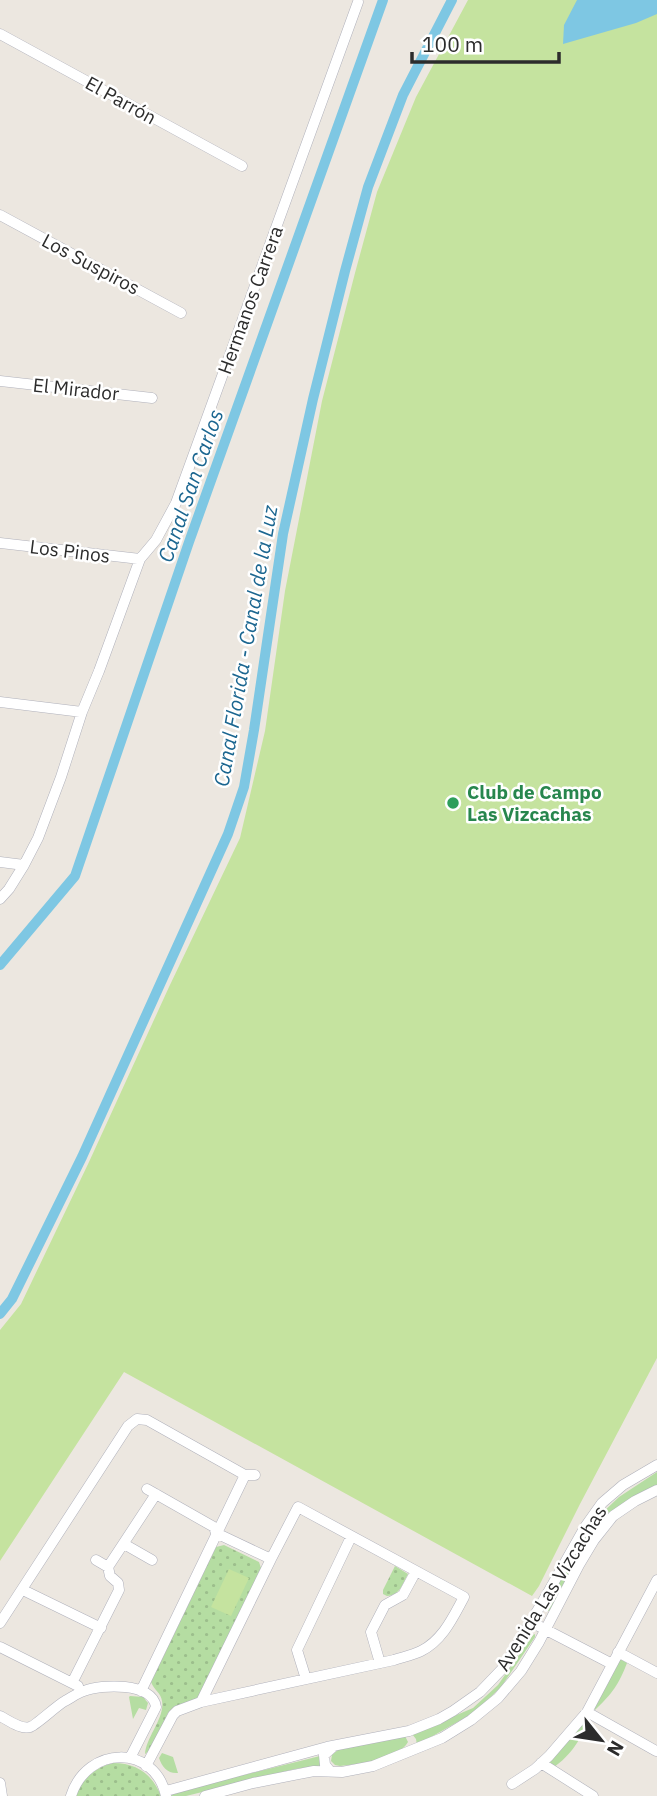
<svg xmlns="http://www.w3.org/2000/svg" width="657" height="1796" font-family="'IBM Plex Sans',sans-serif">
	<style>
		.grass { fill: #b5dda2 }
		.park { fill: url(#park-dots) }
		.pitch { fill: #c5e39f }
		.water { fill: #7ec7e3 }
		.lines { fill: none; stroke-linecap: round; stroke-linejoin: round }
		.canal { stroke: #7ec7e3; stroke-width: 10 }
		.minor-casing { stroke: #b0b1bb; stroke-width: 11 }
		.minor { stroke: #fff; stroke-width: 10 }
		.leisure-dot { fill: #2e9e5b; stroke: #fff; stroke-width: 2.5 }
		.labels { text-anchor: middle; stroke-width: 5; stroke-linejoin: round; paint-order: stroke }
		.street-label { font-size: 19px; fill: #2c2c2c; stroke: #fff }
		.leisure-label { font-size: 19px; font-weight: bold; fill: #27864d; stroke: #fff; text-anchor: start }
		.water-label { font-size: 21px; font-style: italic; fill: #1b6690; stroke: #fff }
	</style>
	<defs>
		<pattern id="park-dots" width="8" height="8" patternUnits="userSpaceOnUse" patternTransform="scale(1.75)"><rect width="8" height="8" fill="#b5dda2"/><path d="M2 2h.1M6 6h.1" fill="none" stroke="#9cbe8c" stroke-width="1.8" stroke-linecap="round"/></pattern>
	</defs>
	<rect width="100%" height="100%" fill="#ece7e0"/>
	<!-- grass -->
	<path class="grass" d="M 657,1472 L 657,1487 L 623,1505 L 551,1610 L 548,1611 L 545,1607 L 589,1531 L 599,1516 L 619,1497 Z
		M 535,1634 L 535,1637 L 501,1687 L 475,1712 L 417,1745 L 416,1739 L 412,1734 L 473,1708 L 498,1685 L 533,1635 Z
		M 619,1658 L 627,1663 C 619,1684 612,1694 595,1710 L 594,1707 Z
		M 130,1696 L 143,1697 L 148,1703 L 146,1710 L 139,1708 L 133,1719 L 129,1697 Z
		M 587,1719 C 584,1737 569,1757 554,1767 L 549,1763 Z
		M 405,1736 L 408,1742 C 398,1760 359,1764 340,1766 L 335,1765 L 331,1761 L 332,1755 L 339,1749 Z
		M 162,1753 L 173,1757 L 178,1773 C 168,1774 162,1767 159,1758 Z
		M 324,1755 L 325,1765 L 295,1769 L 186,1796 L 171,1796 L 175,1792 Z"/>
	<!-- park -->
	<path class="park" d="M 224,1545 L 259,1562 L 262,1571 L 198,1700 L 173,1710 L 168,1713 L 151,1749 L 145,1754 C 146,1737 165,1718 162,1701 C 161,1693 154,1690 151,1682 L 216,1547 Z
		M 395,1566 L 408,1574 C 402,1585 400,1595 387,1596 L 383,1594 L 383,1590 Z
		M 113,1763 C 137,1763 152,1774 161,1796 L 76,1796 C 82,1778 95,1768 113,1763 Z"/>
	<!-- pitch -->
	<path class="pitch" d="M 468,0 L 657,0 L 657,1358 L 580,1504 L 539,1586 L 532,1596 L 124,1372 L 0,1561 L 0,1330 L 21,1304 L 89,1162 L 169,987 L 240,838 L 265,731 L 285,591 L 322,401 L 355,273 L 377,192 L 416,97 Z
		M 229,1569 L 249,1578 L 231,1616 L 211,1607 Z"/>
	<!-- water -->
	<path class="water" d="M 577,0 L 657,0 L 657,14 L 636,23 L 563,44 L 564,25 Z"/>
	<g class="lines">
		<!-- canal -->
		<path class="canal" d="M 0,965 L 75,876 L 189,542 L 383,0
			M 0,1314 L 12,1299 L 82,1157 L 228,834 L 244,787 L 254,730 L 283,534 L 313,399 L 345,271 L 368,187 L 403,95 L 452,0"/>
		<!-- minor casing -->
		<g class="minor-casing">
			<path id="minor" d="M 0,34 L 242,166
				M 0,215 L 181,313
				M 0,381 L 152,398
				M 0,543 L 140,559
				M 0,702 L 82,712
				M 0,862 L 24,865
				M 0,899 L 9,889 L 24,865 L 38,838 L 61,777 L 82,712 L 99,671 L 140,559 L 156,540 L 176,503 L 358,2
				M 147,1489 L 214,1527 L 216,1533 L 271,1559
				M 124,1544 L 152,1560
				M 96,1560 L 108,1567
				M 23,1590 L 101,1628
				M 531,1622 L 612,1664
				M 0,1623 L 128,1426 L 137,1419 L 147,1420 L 245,1475
				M 0,1647 L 78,1686
				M 618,1652 L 657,1673
				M 380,1663 L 371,1632 L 385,1605 L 403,1595 L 416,1571
				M 306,1679 L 297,1650 L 351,1537
				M 72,1683 L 119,1590 L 118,1583 L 110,1576 L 108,1567 L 156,1494
				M 141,1691 L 245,1475 L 255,1475
				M 587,1712 L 656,1751
				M 0,1716 C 8,1720 21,1730 30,1727 C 35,1726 56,1706 65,1701 C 71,1698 77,1693 84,1691 C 101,1684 153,1682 156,1707 L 130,1758
				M 541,1763 L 593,1796
				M 146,1766 L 173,1715 L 177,1711 L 201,1702 L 394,1660 C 403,1657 413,1655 421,1651 C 443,1640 453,1617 464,1597 L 298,1507 L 271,1559 L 201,1702
				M 330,1771 L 325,1765 L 324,1755 L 333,1747
				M 0,1783 L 2,1796
				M 512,1784 L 535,1769 L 549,1756 L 587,1712 L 657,1580
				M 166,1791 L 327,1747 L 409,1731 L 439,1719 L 453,1711 L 480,1692 L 504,1667 L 546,1596 L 585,1527 L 602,1503 L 623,1485 L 657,1465
				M 71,1796 C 87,1745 155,1744 166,1796
				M 205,1796 L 253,1783 L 314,1771 L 342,1772 L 373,1766 L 442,1738 L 471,1720 L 498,1698 L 521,1671 L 539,1642 L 579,1565 L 594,1540 L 613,1516 L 635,1501 L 657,1490"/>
		</g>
		<!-- minor -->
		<use href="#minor" class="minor"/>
	</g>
	<!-- markers -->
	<circle class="leisure-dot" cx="453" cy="803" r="7"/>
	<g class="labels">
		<!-- street labels -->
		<g class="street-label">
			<text transform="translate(121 100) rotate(29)" y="7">El Parrón</text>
			<text transform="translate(91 264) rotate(28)" y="7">Los Suspiros</text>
			<text transform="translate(250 300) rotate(-70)" y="7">Hermanos Carrera</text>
			<text transform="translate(76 389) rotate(6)" y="7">El Mirador</text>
			<text transform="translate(70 551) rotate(7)" y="7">Los Pinos</text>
			<text transform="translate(551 1588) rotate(-58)" y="7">Avenida Las Vizcachas</text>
		</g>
		<!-- leisure labels -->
		<g class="leisure-label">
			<text x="467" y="799">Club de Campo<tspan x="467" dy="22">Las Vizcachas</tspan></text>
		</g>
		<!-- water labels -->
		<g class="water-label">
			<text transform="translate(191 486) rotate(-71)" y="7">Canal San Carlos</text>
			<text transform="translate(246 646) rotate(-80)" y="7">Canal Florida - Canal de la Luz</text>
		</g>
	</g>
	<!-- north arrow -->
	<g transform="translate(601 1740) rotate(120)" stroke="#ffffff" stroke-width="5" paint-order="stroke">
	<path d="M0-5L12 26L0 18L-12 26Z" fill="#2c2c2c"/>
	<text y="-10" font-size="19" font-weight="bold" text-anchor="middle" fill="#2c2c2c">N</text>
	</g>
	<!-- scale -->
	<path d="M412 52v10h147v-10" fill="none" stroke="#2c2c2c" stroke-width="3.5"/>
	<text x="422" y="52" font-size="21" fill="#2c2c2c" stroke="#ffffff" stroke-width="5" paint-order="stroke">100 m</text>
</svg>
